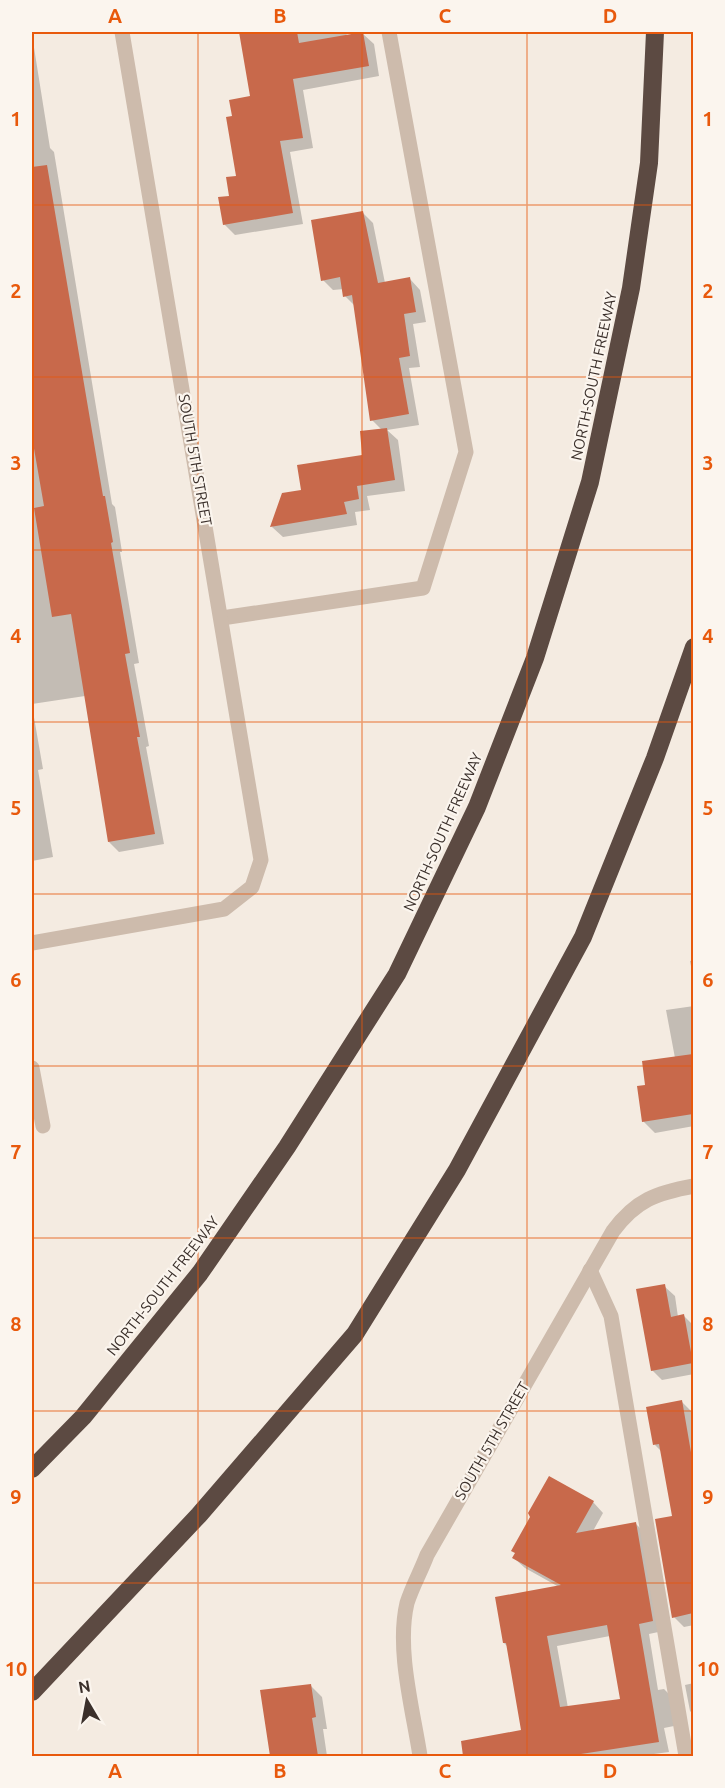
<svg xmlns="http://www.w3.org/2000/svg" width="725" height="1788" font-family="Ubuntu,sans-serif">
	<style>
		.shadow { fill: #0003; fill-rule: evenodd }
		.building { fill: #c8694b; fill-rule: evenodd }
		.lines { fill: none; stroke-linecap: round; stroke-linejoin: round }
		.lane { stroke: #cdbbac; stroke-width: 15 }
		.street { stroke: #cdbbac; stroke-width: 15 }
		.highway { stroke: #5c4a42; stroke-width: 18 }
		.grid { fill: none; stroke: #e8590c; stroke-width: 1.5; stroke-opacity: 0.55 }
		.labels { text-anchor: middle; stroke-width: 4.5; stroke-linejoin: round; paint-order: stroke }
		.street-label { font-size: 15px; fill: #3b302b; stroke: #fbf5ee }
		.neatline { fill: none; stroke: #e8590c; stroke-width: 2 }
		.grid-label { font-size: 20px; text-anchor: middle; font-weight: bold; fill: #e8590c }
	</style>
	<rect width="100%" height="100%" fill="#f4ebe1"/>
	<!-- shadow -->
	<path class="shadow" d="M 241,32 L 346,32 L 347,36 L 363,34 L 374,44 L 379,76 L 303,90 L 313,148 L 290,152 L 303,224 L 235,235 L 224,224 L 230,197 L 238,177 L 233,117 L 252,97 Z
		M 32,35 L 50,148 L 54,152 L 112,504 L 115,507 L 122,552 L 120,552 L 139,663 L 134,664 L 149,746 L 146,747 L 164,844 L 119,852 L 109,842 L 85,696 L 32,704 Z
		M 363,213 L 373,223 L 385,283 L 410,279 L 420,290 L 426,322 L 413,324 L 420,367 L 409,368 L 419,425 L 387,430 L 398,440 L 405,491 L 367,496 L 370,510 L 355,512 L 357,525 L 283,537 L 272,527 L 303,491 L 364,456 L 382,430 L 372,420 L 355,306 L 345,296 L 344,289 L 333,290 L 323,280 Z
		M 32,706 L 43,769 L 38,770 L 53,857 L 32,861 Z
		M 694,960 L 694,981 L 690,961 Z
		M 694,1006 L 694,1096 L 690,1096 L 694,1126 L 655,1133 L 643,1121 L 647,1086 L 675,1058 L 666,1010 Z
		M 664,1286 L 675,1296 L 678,1317 L 684,1316 L 691,1323 L 694,1323 L 694,1374 L 662,1380 L 652,1370 Z
		M 682,1402 L 692,1412 L 694,1421 L 694,1625 L 684,1627 L 674,1617 L 674,1517 L 662,1452 L 655,1445 Z
		M 593,1502 L 603,1513 L 593,1531 L 636,1524 L 646,1534 L 663,1631 L 649,1634 L 658,1690 L 664,1689 L 674,1699 L 679,1725 L 664,1728 L 669,1752 L 639,1756 L 513,1756 L 509,1734 L 522,1732 L 508,1647 L 504,1643 L 559,1587 L 525,1568 L 514,1558 ZM 610,1636 L 622,1700 L 568,1708 L 557,1646 Z
		M 694,1683 L 694,1715 L 690,1711 L 685,1685 Z
		M 310,1685 L 322,1697 L 327,1729 L 323,1729 L 327,1756 L 272,1756 L 262,1691 Z"/>
	<!-- building -->
	<path class="building" d="M 239,32 L 297,32 L 299,43 L 363,32 L 369,66 L 293,79 L 303,138 L 280,141 L 293,213 L 223,225 L 218,197 L 229,196 L 226,177 L 236,176 L 226,117 L 232,116 L 229,100 L 250,96 Z
		M 47,165 L 103,496 L 105,496 L 113,542 L 111,543 L 130,653 L 125,654 L 140,737 L 137,737 L 155,834 L 108,842 L 71,614 L 52,617 L 34,508 L 44,506 L 32,437 L 32,167 Z
		M 363,211 L 378,283 L 410,277 L 416,312 L 404,314 L 410,356 L 399,358 L 409,414 L 370,421 L 352,295 L 343,297 L 340,277 L 321,281 L 311,220 Z
		M 387,428 L 395,480 L 357,486 L 359,499 L 344,502 L 347,514 L 270,527 L 282,493 L 301,490 L 297,465 L 362,455 L 360,431 Z
		M 693,1054 L 693,1114 L 642,1122 L 637,1086 L 645,1085 L 642,1061 Z
		M 665,1284 L 671,1317 L 684,1314 L 693,1363 L 651,1371 L 636,1289 Z
		M 682,1400 L 693,1464 L 693,1613 L 672,1618 L 655,1519 L 672,1516 L 659,1444 L 653,1445 L 646,1407 Z
		M 549,1476 L 594,1501 L 576,1533 L 636,1522 L 653,1621 L 639,1624 L 659,1742 L 568,1756 L 463,1756 L 461,1741 L 521,1730 L 506,1643 L 503,1643 L 495,1597 L 561,1585 L 512,1558 L 515,1553 L 511,1551 L 530,1517 L 528,1513 ZM 607,1625 L 620,1699 L 560,1707 L 547,1636 Z
		M 311,1684 L 316,1717 L 312,1718 L 318,1756 L 270,1756 L 260,1690 Z"/>
	<g class="lines">
		<!-- lane -->
		<path class="lane" d="M 222,618 L 423,588 L 466,452 L 389,32
			M 32,1068 L 43,1126
			M 590,1270 L 611,1316 L 686,1756"/>
		<!-- street -->
		<path class="street" d="M 32,943 L 224,909 L 252,887 L 261,860 L 122,32
			M 420,1756 C 413,1710 396,1649 407,1603 C 412,1587 421,1571 427,1555 L 613,1231 C 636,1200 656,1193 694,1186"/>
		<!-- highway -->
		<path class="highway" d="M 32,1469 L 83,1417 L 200,1273 L 287,1147 L 397,974 L 477,807 L 535,658 L 590,482 L 631,288 L 649,163 L 655,32
			M 32,1692 L 199,1515 L 355,1334 L 457,1170 L 583,937 L 655,758 L 694,647"/>
	</g>
	<!-- grid -->
	<path class="grid" d="M 198,32 L 198,1756M 362,32 L 362,1756M 527,32 L 527,1756M 32,205 L 694,205M 32,377 L 694,377M 32,550 L 694,550M 32,722 L 694,722M 32,894 L 694,894M 32,1066 L 694,1066M 32,1238 L 694,1238M 32,1411 L 694,1411M 32,1583 L 694,1583"/>
	<g class="labels">
		<!-- street labels -->
		<g class="street-label">
			<text transform="translate(594 376) rotate(-78)" y="5">NORTH-SOUTH FREEWAY</text>
			<text transform="translate(195 460) rotate(80)" y="5">SOUTH 5TH STREET</text>
			<text transform="translate(443 832) rotate(-66)" y="5">NORTH-SOUTH FREEWAY</text>
			<text transform="translate(163 1286) rotate(-52)" y="5">NORTH-SOUTH FREEWAY</text>
			<text transform="translate(492 1441) rotate(-60)" y="5">SOUTH 5TH STREET</text>
		</g>
	</g>
	<!-- border -->
	<rect width="725" height="1788" fill="none" stroke="#fbf5ee" stroke-width="66"/>
	<!-- north arrow -->
	<g transform="translate(87 1701) rotate(350)" stroke="#fbf5ee" stroke-width="4.5" paint-order="stroke">
	<path d="M0-4.5L10 22L0 15L-10 22Z" fill="#3b302b"/>
	<text y="-9" font-size="16" font-weight="bold" text-anchor="middle" fill="#3b302b">N</text>
	</g>
	<rect x="33" y="33" width="659" height="1722" class="neatline"/>
	<g class="grid-label">
		<text x="115" y="23">A</text>
		<text x="280" y="23">B</text>
		<text x="445" y="23">C</text>
		<text x="610" y="23">D</text>
		<text x="16" y="126">1</text>
		<text x="708" y="126">1</text>
		<text x="16" y="298">2</text>
		<text x="708" y="298">2</text>
		<text x="16" y="470">3</text>
		<text x="708" y="470">3</text>
		<text x="16" y="643">4</text>
		<text x="708" y="643">4</text>
		<text x="16" y="815">5</text>
		<text x="708" y="815">5</text>
		<text x="16" y="987">6</text>
		<text x="708" y="987">6</text>
		<text x="16" y="1159">7</text>
		<text x="708" y="1159">7</text>
		<text x="16" y="1331">8</text>
		<text x="708" y="1331">8</text>
		<text x="16" y="1504">9</text>
		<text x="708" y="1504">9</text>
		<text x="16" y="1676">10</text>
		<text x="708" y="1676">10</text>
		<text x="115" y="1778">A</text>
		<text x="280" y="1778">B</text>
		<text x="445" y="1778">C</text>
		<text x="610" y="1778">D</text>
	</g>
</svg>
